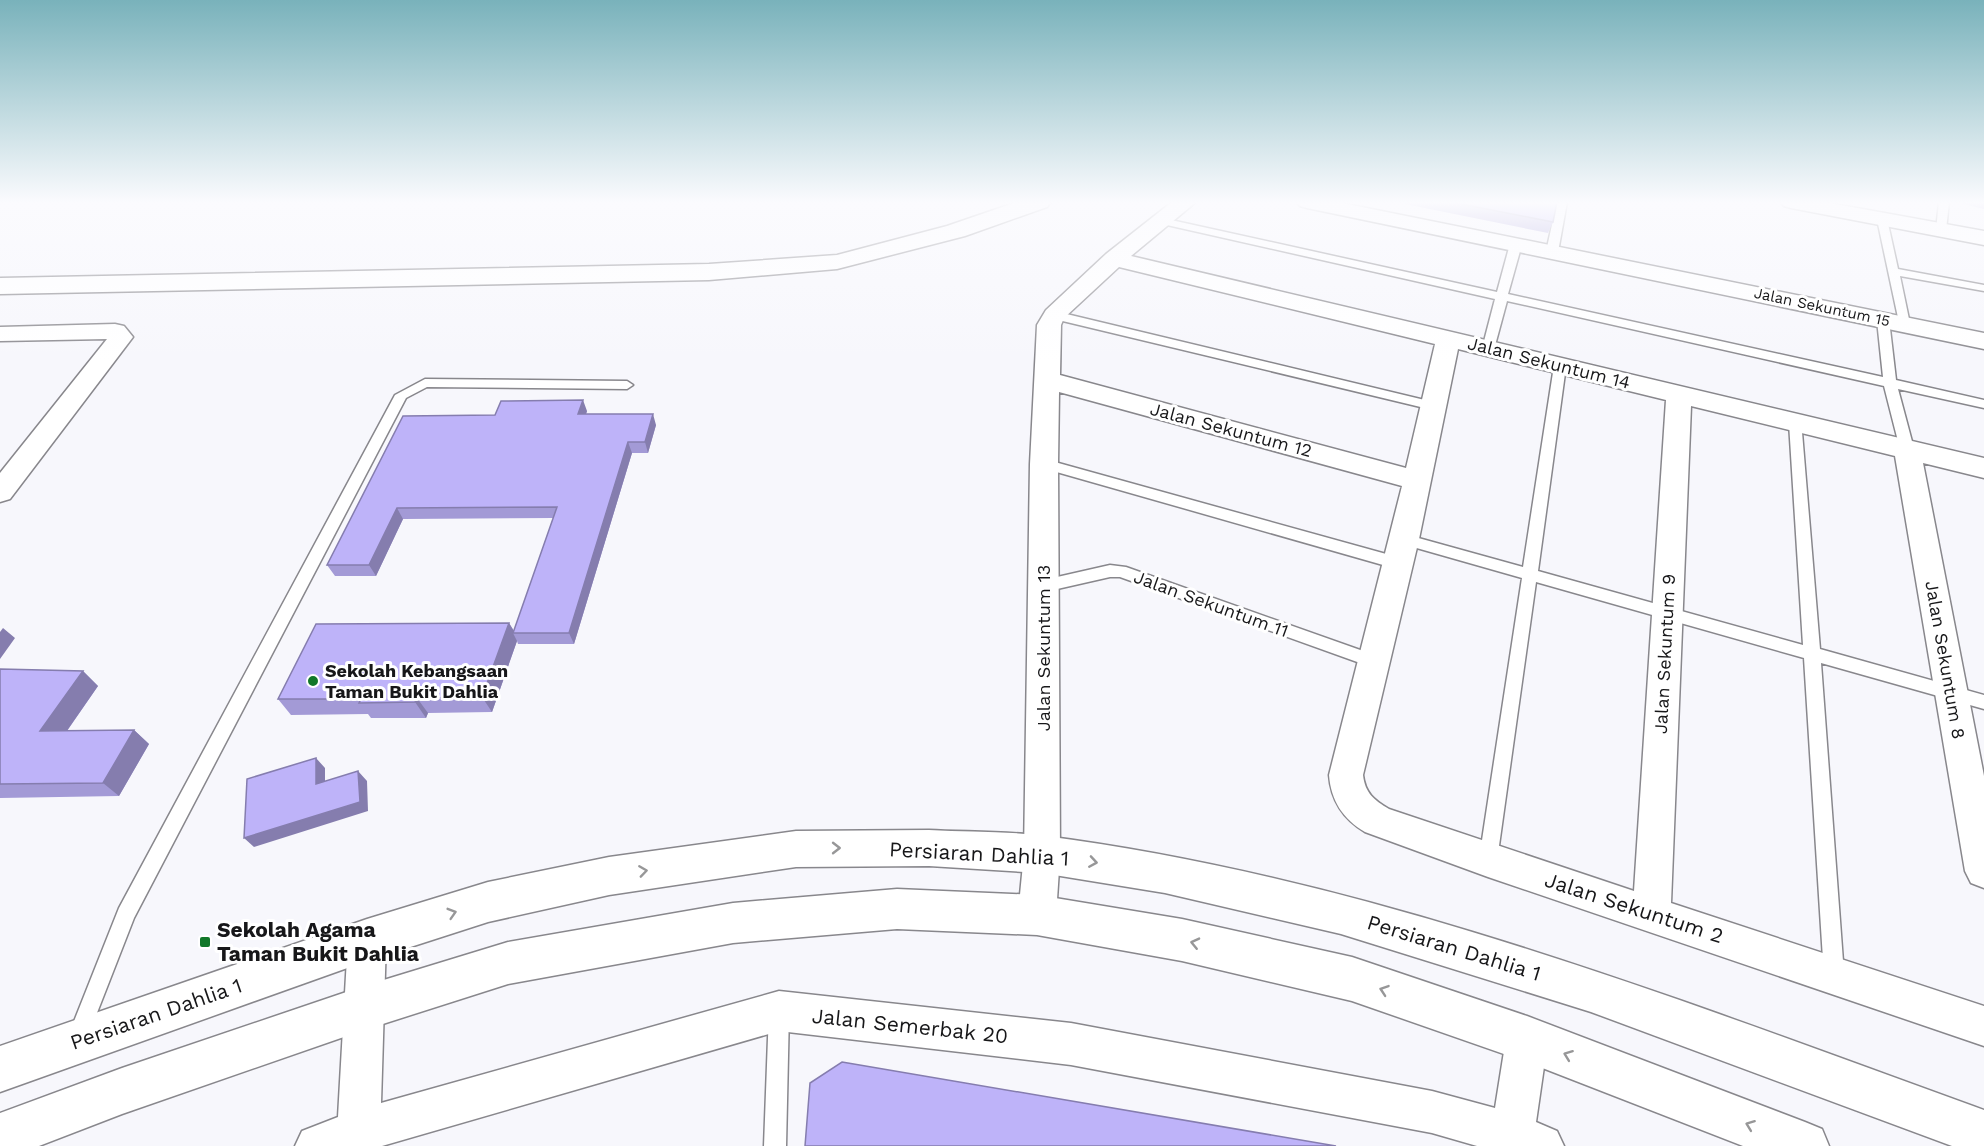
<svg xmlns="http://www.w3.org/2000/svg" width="1984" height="1146" font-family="'Work Sans',sans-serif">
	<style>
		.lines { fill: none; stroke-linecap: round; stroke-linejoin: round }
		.service-casing { stroke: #88878c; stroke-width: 3 }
		.minor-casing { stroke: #88878c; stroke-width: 3 }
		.tertiary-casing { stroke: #88878c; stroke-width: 3 }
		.primary-casing { stroke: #88878c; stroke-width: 3 }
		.service { fill: #fff; fill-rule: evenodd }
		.minor { fill: #fff; fill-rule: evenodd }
		.tertiary { fill: #fff; fill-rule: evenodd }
		.primary { fill: #fff; fill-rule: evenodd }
		.wall { fill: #a39ad6 }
		.shaded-wall { fill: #857dae }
		.building { fill: #beb3f9; stroke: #857dae; stroke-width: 1.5 }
		.oneway { stroke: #979798 }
		.poi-dot { fill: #117729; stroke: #fff; stroke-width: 2 }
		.labels { text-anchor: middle; stroke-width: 6; stroke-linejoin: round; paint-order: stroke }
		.far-street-label { font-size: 15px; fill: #171719; stroke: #fff }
		.street-label { font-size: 18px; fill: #171719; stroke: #fff }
		.poi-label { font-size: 18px; font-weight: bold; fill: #171719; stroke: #fff; text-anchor: start }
		.near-street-label { font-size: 21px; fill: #171719; stroke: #fff }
		.near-poi-label { font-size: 21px; font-weight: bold; fill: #171719; stroke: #fff; text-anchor: start }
	</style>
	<rect width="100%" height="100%" fill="#f7f7fc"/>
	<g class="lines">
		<!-- service casing -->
		<g class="service-casing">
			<path id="service" d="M 1557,202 L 1567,202 L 1558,252 L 1552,255 L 1546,252 Z
				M 1939,202 L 1949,202 L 1946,230 L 1941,233 L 1936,230 Z
				M 1882,216 L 1887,219 L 1898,269 L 1984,285 L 1984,291 L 1900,276 L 1910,324 L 1908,327 L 1900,327 L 1877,219 Z
				M 1162,218 L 1497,292 L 1510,244 L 1516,241 L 1522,244 L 1508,294 L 1883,377 L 1877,320 L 1883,316 L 1889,320 L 1896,380 L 1984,400 L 1984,408 L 1898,389 L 1914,449 L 1907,454 L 1900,449 L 1884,386 L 1507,301 L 1494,349 L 1488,353 L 1482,349 L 1495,299 L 1158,223 L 1157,221 Z
				M 1054,311 L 1433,402 L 1440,406 L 1433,410 L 1050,318 L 1050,312 Z
				M 1560,362 L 1566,366 L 1538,571 L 1803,645 L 1789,423 L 1791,420 L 1801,420 L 1820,649 L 1984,695 L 1984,709 L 1821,663 L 1844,975 L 1841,982 L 1834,985 L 1827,982 L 1824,975 L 1804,658 L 1536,582 L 1497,860 L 1495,866 L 1488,869 L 1481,866 L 1479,860 L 1522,578 L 1399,543 L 1397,539 L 1404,534 L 1523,567 L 1554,366 Z
				M 425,379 L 627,381 L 633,385 L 627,389 L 427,387 L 406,398 L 134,918 L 86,1041 L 79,1044 L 72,1041 L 69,1034 L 119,908 L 395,395 Z
				M 1044,459 L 1397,557 L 1402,559 L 1404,563 L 1402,567 L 1397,569 L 1039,467 L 1037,464 Z
				M 1110,565 L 1126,567 L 1380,657 L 1382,662 L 1380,667 L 1374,668 L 1120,577 L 1110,577 L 1044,592 L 1039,590 L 1036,586 L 1039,582 L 1044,580 Z
				M 779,1001 L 786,1004 L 789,1011 L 786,1146 L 764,1146 L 769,1011 L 772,1004 Z"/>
		</g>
		<!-- minor casing -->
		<g class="minor-casing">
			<path id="minor" d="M 1172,202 L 1196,202 L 1131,256 L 1984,458 L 1984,478 L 1923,463 L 1984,776 L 1984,888 L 1971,883 L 1965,871 L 1895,456 L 1691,406 L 1671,903 L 1984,1006 L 1984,1046 L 1488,877 L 1365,832 C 1343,819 1331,801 1329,775 L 1402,486 L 1059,392 L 1058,464 L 1060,854 L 1056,915 L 1050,928 L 1037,933 L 1024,928 L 1018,915 L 1024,854 L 1030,464 L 1037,325 L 1046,310 L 1106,254 ZM 1119,267 L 1435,344 L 1406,468 L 1060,375 L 1061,325 L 1064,318 ZM 1458,349 L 1666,400 L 1634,891 L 1389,809 C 1374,800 1365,793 1363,775 L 1419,539 Z
				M 1296,202 L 1337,202 L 1984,333 L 1984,349 L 1307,208 L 1300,206 Z
				M 1780,202 L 1824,202 L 1984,231 L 1984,245 L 1791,208 L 1784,206 Z
				M 115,324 L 124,326 L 133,337 L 10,499 L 0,502 L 0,473 L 107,339 L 0,341 L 0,327 Z
				M 367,921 L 381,927 L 386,940 L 381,1103 L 779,991 L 1071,1023 L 1432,1091 L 1495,1108 L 1506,1039 L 1512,1024 L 1527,1018 L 1542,1024 L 1548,1039 L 1536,1122 L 1557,1131 L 1564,1146 L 1477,1146 L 1432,1133 L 1071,1065 L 779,1031 L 382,1146 L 295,1146 L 302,1131 L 338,1117 L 348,940 L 353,927 Z"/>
		</g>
		<!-- tertiary casing -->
		<g class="tertiary-casing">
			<path id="tertiary" d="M 929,830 C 967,832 1007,831 1045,836 C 1370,878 1677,999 1984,1110 L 1984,1146 L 1952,1146 L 1591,1012 L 1341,934 L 1165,893 L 1042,873 L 929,866 L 796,867 L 609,895 L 488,922 L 367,961 L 0,1092 L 0,1046 L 367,919 L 488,882 L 609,857 L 796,831 Z
				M 897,889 L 1037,895 L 1182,919 L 1352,957 L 1527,1016 L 1805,1122 L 1822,1129 L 1829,1146 L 1743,1146 L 1527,1062 L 1352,1001 L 1182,961 L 1037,935 L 897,929 L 733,943 L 508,984 L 364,1030 L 122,1114 L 39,1146 L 0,1146 L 0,1113 L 122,1068 L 364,986 L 508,942 L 733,903 Z"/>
		</g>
		<!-- primary casing -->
		<g class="primary-casing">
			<path id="primary" d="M 1017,202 L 1051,202 L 1047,207 L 965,236 L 837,269 L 709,280 L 0,294 L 0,278 L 709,264 L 837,255 L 947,226 Z"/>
		</g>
		<!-- service -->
		<use href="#service" class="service"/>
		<!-- minor -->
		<use href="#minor" class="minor"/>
		<!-- tertiary -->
		<use href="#tertiary" class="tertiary"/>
		<!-- primary -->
		<use href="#primary" class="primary"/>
	</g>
	<!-- wall -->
	<path class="wall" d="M 1395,202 L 1557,202 L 1553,222 L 1548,233 Z
		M 1955,202 L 1984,202 L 1984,209 Z
		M 587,411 L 586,414 L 656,425 L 648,453 L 632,453 L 574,644 L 518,644 L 517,641 L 492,712 L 428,713 L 426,718 L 371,718 L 368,714 L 291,715 L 278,699 L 509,623 L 514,631 L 553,518 L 403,519 L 376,576 L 335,576 L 327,565 L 495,415 Z
		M 0,669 L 83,671 L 98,686 L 67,731 L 134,730 L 149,744 L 119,796 L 0,798 Z"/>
	<!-- shaded-wall -->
	<path class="shaded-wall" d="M 583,400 L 587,411 L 582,425 L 578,414 Z
		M 653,414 L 656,425 L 648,453 L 645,442 Z
		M 628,442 L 632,453 L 574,644 L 569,633 Z
		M 397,508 L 403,519 L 376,576 L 369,565 Z
		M 509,623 L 515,633 L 513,633 L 517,641 L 492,712 L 482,697 Z
		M 3,628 L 15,638 L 0,659 L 0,632 Z
		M 83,671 L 98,686 L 57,745 L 40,731 Z
		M 417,698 L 428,713 L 426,718 L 415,702 Z
		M 134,730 L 149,744 L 119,796 L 103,783 Z
		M 316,758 L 325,768 L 325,793 L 316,784 Z
		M 358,771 L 367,781 L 368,811 L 254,847 L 244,838 Z"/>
	<!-- building -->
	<path class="building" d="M 1451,202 L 1557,202 L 1553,222 Z
		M 583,400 L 578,414 L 653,414 L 645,442 L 628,442 L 569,633 L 513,633 L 557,507 L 397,508 L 369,565 L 327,565 L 403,416 L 495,415 L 501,401 Z
		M 509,623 L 482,697 L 417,698 L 415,702 L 359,703 L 361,699 L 278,699 L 316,624 Z
		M 0,669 L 83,671 L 40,731 L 134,730 L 103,783 L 0,784 Z
		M 316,758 L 316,784 L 358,771 L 360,802 L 244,838 L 247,779 Z
		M 842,1062 L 1336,1146 L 805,1146 L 810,1083 Z"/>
	<!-- one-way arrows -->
	<defs><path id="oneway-chevron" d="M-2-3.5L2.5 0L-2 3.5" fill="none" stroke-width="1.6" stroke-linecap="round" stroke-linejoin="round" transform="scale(1.5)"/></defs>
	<g class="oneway">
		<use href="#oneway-chevron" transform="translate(836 848)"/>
		<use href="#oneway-chevron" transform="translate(1093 862) rotate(9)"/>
		<use href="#oneway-chevron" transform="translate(643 871) rotate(-8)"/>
		<use href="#oneway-chevron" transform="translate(452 913) rotate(-17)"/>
		<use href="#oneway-chevron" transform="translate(1195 943) rotate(-167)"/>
		<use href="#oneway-chevron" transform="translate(1384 990) rotate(-161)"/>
		<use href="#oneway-chevron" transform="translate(1568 1055) rotate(-159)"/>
		<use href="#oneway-chevron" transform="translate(1750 1125) rotate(-159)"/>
	</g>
	<!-- sky -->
	<linearGradient id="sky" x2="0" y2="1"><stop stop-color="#79b2bb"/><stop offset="0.56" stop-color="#fbfbfe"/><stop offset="1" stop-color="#fbfbfe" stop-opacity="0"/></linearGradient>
	<rect width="1984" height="362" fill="url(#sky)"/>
	<!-- markers -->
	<g class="poi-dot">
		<circle cx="313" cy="681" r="6"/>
		<rect x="199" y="936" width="12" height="12" rx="3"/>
	</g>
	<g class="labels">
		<!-- far-street labels -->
		<g class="far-street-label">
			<text transform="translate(1822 307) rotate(12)" y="5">Jalan Sekuntum 15</text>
		</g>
		<!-- street labels -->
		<g class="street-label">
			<text transform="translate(1549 363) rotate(14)" y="6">Jalan Sekuntum 14</text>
			<text transform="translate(1231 430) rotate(15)" y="6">Jalan Sekuntum 12</text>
			<text transform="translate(1211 604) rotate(20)" y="6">Jalan Sekuntum 11</text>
			<text transform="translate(1044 648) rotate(-90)" y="6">Jalan Sekuntum 13</text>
			<text transform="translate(1665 654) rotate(-87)" y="6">Jalan Sekuntum 9</text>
			<text transform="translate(1945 660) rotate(80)" y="6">Jalan Sekuntum 8</text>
		</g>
		<!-- poi labels -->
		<g class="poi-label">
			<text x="325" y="677">Sekolah Kebangsaan<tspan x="325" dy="21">Taman Bukit Dahlia</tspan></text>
		</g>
		<!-- near-street labels -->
		<g class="near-street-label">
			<text transform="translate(979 854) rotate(3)" y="7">Persiaran Dahlia 1</text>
			<text transform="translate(1634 908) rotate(18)" y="7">Jalan Sekuntum 2</text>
			<text transform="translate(1454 948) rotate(17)" y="7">Persiaran Dahlia 1</text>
			<text transform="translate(156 1014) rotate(-19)" y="7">Persiaran Dahlia 1</text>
			<text transform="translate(910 1026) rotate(6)" y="7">Jalan Semerbak 20</text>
		</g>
		<!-- near-poi labels -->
		<g class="near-poi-label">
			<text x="217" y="937">Sekolah Agama<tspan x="217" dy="24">Taman Bukit Dahlia</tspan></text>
		</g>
	</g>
</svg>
